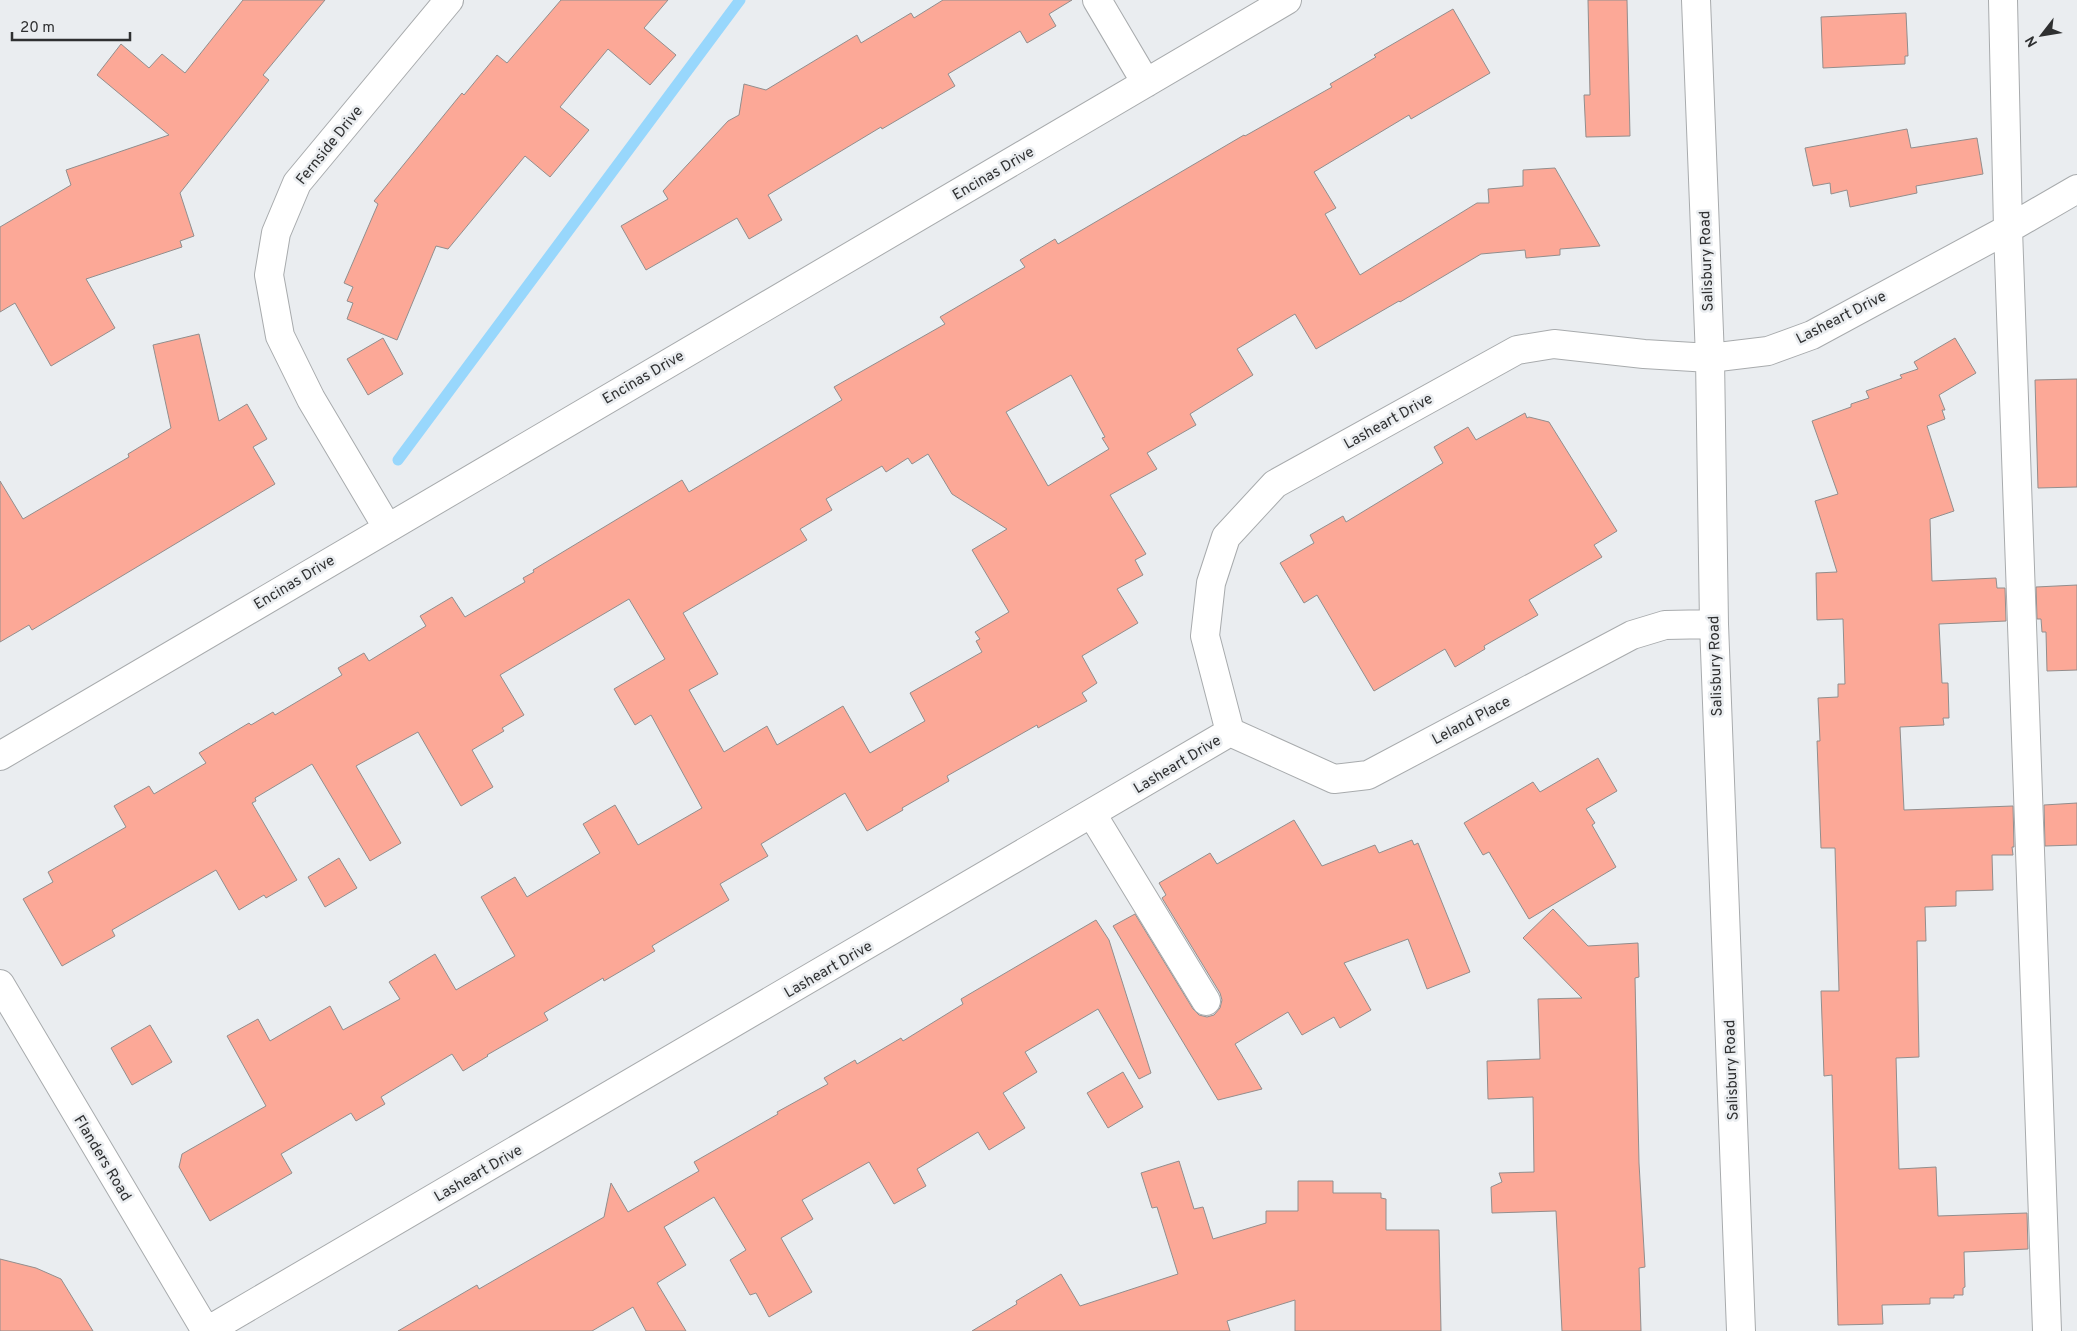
<svg xmlns="http://www.w3.org/2000/svg" width="2077" height="1331" font-family="Overpass,sans-serif">
	<style>
		.lines { fill: none; stroke-linecap: round; stroke-linejoin: round }
		.stream { stroke: #98d7fc; stroke-width: 11 }
		.building { fill: #fca897; stroke: #928e8d; fill-rule: evenodd }
		.minor-casing { stroke: #a8abad; stroke-width: 30 }
		.minor { stroke: #fff; stroke-width: 28 }
		.labels { text-anchor: middle; stroke-width: 5; stroke-linejoin: round; paint-order: stroke }
		.street-label { font-size: 15px; fill: #2f3031; stroke: #eaedf0 }
	</style>
	<rect width="100%" height="100%" fill="#eaedf0"/>
	<g class="lines">
		<!-- stream -->
		<path class="stream" d="M 398,460 L 740,0"/>
	</g>
	<!-- building -->
	<path class="building" d="M 243,0 L 325,0 L 263,75 L 269,80 L 180,193 L 194,236 L 180,241 L 182,247 L 86,279 L 115,328 L 51,366 L 15,303 L 0,312 L 0,227 L 71,185 L 66,170 L 169,135 L 97,75 L 121,44 L 149,68 L 162,54 L 185,73 Z
		M 561,0 L 668,0 L 644,28 L 676,55 L 650,85 L 608,49 L 560,107 L 589,130 L 550,177 L 525,156 L 448,249 L 436,246 L 397,340 L 347,319 L 353,303 L 347,301 L 353,287 L 344,283 L 378,204 L 374,201 L 462,93 L 464,95 L 497,55 L 507,63 Z
		M 943,0 L 1072,0 L 1049,14 L 1056,26 L 1027,43 L 1020,31 L 948,74 L 955,86 L 882,129 L 881,127 L 768,195 L 782,220 L 749,239 L 737,218 L 646,270 L 621,226 L 668,199 L 663,191 L 728,121 L 739,115 L 744,84 L 766,90 L 857,35 L 861,43 L 911,13 L 914,18 Z
		M 1588,0 L 1627,0 L 1630,136 L 1586,137 L 1584,95 L 1590,95 Z
		M 1453,9 L 1490,73 L 1411,119 L 1409,115 L 1314,172 L 1336,208 L 1325,214 L 1360,275 L 1477,203 L 1489,203 L 1488,189 L 1523,186 L 1523,170 L 1555,168 L 1600,246 L 1560,249 L 1560,255 L 1526,258 L 1525,250 L 1481,254 L 1400,302 L 1399,301 L 1316,349 L 1295,314 L 1237,349 L 1253,375 L 1190,414 L 1196,425 L 1147,453 L 1157,469 L 1110,495 L 1146,554 L 1135,560 L 1143,575 L 1117,589 L 1138,623 L 1082,656 L 1097,683 L 1082,693 L 1087,701 L 1038,728 L 1037,725 L 947,776 L 949,781 L 902,808 L 903,810 L 867,831 L 845,793 L 761,844 L 768,856 L 720,884 L 729,900 L 652,946 L 655,951 L 604,981 L 603,978 L 544,1013 L 548,1020 L 487,1055 L 488,1056 L 463,1071 L 452,1054 L 381,1097 L 385,1104 L 356,1121 L 351,1113 L 281,1154 L 292,1173 L 210,1221 L 179,1167 L 182,1154 L 266,1106 L 227,1036 L 258,1019 L 270,1041 L 330,1006 L 343,1030 L 400,999 L 389,982 L 435,954 L 456,990 L 515,956 L 481,897 L 515,877 L 527,897 L 600,853 L 583,824 L 615,805 L 638,845 L 702,808 L 651,715 L 635,725 L 614,689 L 665,659 L 629,599 L 500,675 L 524,715 L 502,728 L 504,731 L 472,750 L 493,787 L 461,806 L 418,732 L 356,766 L 401,843 L 370,861 L 312,764 L 255,798 L 256,801 L 252,803 L 297,880 L 266,898 L 264,895 L 239,910 L 216,870 L 112,930 L 115,936 L 62,966 L 23,899 L 53,882 L 48,872 L 126,827 L 114,806 L 149,786 L 154,794 L 206,763 L 199,753 L 249,723 L 251,725 L 273,712 L 275,715 L 342,675 L 338,668 L 364,653 L 369,661 L 426,626 L 420,616 L 452,597 L 465,617 L 525,582 L 523,578 L 534,572 L 533,570 L 682,480 L 689,492 L 842,400 L 834,387 L 945,324 L 940,317 L 1025,267 L 1020,260 L 1055,239 L 1058,244 L 1244,135 L 1245,136 L 1332,87 L 1330,84 L 1376,57 L 1374,55 ZM 1071,375 L 1105,437 L 1102,438 L 1109,449 L 1048,486 L 1006,412 ZM 928,454 L 952,494 L 1007,529 L 972,550 L 1009,612 L 975,632 L 980,639 L 976,641 L 982,652 L 910,693 L 925,721 L 870,753 L 843,706 L 777,745 L 767,726 L 724,752 L 689,690 L 718,674 L 683,613 L 807,540 L 800,529 L 832,510 L 826,499 L 882,466 L 886,472 L 908,458 L 912,464 Z
		M 1906,13 L 1908,56 L 1905,56 L 1905,64 L 1823,68 L 1821,17 Z
		M 1907,129 L 1911,148 L 1977,138 L 1983,174 L 1916,186 L 1917,193 L 1850,207 L 1847,190 L 1831,194 L 1830,183 L 1813,186 L 1805,148 Z
		M 199,334 L 219,421 L 247,404 L 267,439 L 253,447 L 275,484 L 32,630 L 29,625 L 0,642 L 0,481 L 23,519 L 129,457 L 128,454 L 171,428 L 153,345 Z
		M 383,338 L 403,374 L 368,395 L 347,359 Z
		M 1955,338 L 1976,373 L 1939,395 L 1945,410 L 1942,410 L 1945,419 L 1927,426 L 1954,511 L 1930,519 L 1932,581 L 1996,578 L 1997,588 L 2005,588 L 2006,621 L 1939,624 L 1942,683 L 1948,683 L 1949,718 L 1943,718 L 1944,725 L 1900,727 L 1904,810 L 2013,806 L 2014,847 L 2012,847 L 2013,855 L 1992,855 L 1993,890 L 1956,891 L 1956,906 L 1925,907 L 1926,941 L 1917,941 L 1919,1057 L 1896,1058 L 1899,1169 L 1936,1167 L 1938,1216 L 2027,1213 L 2028,1249 L 1964,1252 L 1965,1287 L 1963,1288 L 1963,1295 L 1954,1295 L 1954,1298 L 1930,1298 L 1930,1304 L 1882,1305 L 1883,1324 L 1838,1325 L 1832,1075 L 1824,1076 L 1821,991 L 1839,991 L 1835,848 L 1821,848 L 1817,741 L 1820,741 L 1818,698 L 1838,697 L 1838,684 L 1845,684 L 1843,619 L 1817,620 L 1816,573 L 1837,572 L 1815,501 L 1838,494 L 1812,421 L 1851,407 L 1851,404 L 1869,398 L 1866,391 L 1902,378 L 1900,375 L 1918,369 L 1914,362 Z
		M 2077,379 L 2077,487 L 2038,488 L 2035,380 Z
		M 1525,413 L 1527,418 L 1529,417 L 1549,422 L 1617,531 L 1594,545 L 1602,557 L 1529,600 L 1538,615 L 1484,646 L 1485,649 L 1455,667 L 1445,649 L 1374,691 L 1317,595 L 1304,603 L 1280,563 L 1314,543 L 1310,535 L 1343,516 L 1346,522 L 1443,463 L 1434,447 L 1468,427 L 1476,440 Z
		M 2077,585 L 2077,670 L 2047,671 L 2046,632 L 2042,632 L 2041,619 L 2037,619 L 2036,587 Z
		M 1598,758 L 1617,791 L 1586,809 L 1595,823 L 1592,825 L 1616,867 L 1529,919 L 1489,852 L 1483,855 L 1464,823 L 1533,782 L 1540,792 Z
		M 2077,803 L 2077,845 L 2045,846 L 2044,805 Z
		M 1294,820 L 1322,866 L 1375,845 L 1379,853 L 1412,840 L 1414,845 L 1418,843 L 1470,972 L 1427,989 L 1408,939 L 1344,963 L 1371,1010 L 1340,1028 L 1334,1017 L 1302,1035 L 1288,1012 L 1235,1044 L 1262,1089 L 1218,1100 L 1113,926 L 1135,914 L 1193,1009 L 1199,1015 L 1207,1017 L 1214,1015 L 1220,1008 L 1222,1000 L 1220,993 L 1162,898 L 1166,895 L 1159,883 L 1210,853 L 1217,864 Z
		M 339,858 L 357,888 L 325,907 L 308,877 Z
		M 1553,909 L 1588,946 L 1638,943 L 1639,977 L 1635,978 L 1639,1163 L 1645,1267 L 1639,1268 L 1641,1331 L 1562,1331 L 1556,1211 L 1492,1213 L 1491,1187 L 1502,1182 L 1499,1173 L 1534,1172 L 1533,1097 L 1488,1099 L 1487,1061 L 1540,1059 L 1538,999 L 1582,998 L 1523,938 Z
		M 1096,920 L 1109,940 L 1151,1073 L 1139,1079 L 1098,1009 L 1025,1052 L 1037,1072 L 1003,1093 L 1025,1128 L 989,1150 L 978,1132 L 917,1169 L 926,1186 L 894,1204 L 869,1162 L 802,1200 L 813,1219 L 781,1238 L 812,1292 L 769,1317 L 756,1293 L 750,1295 L 730,1260 L 746,1250 L 714,1197 L 664,1227 L 686,1265 L 657,1283 L 686,1331 L 646,1331 L 633,1307 L 592,1331 L 398,1331 L 477,1285 L 479,1289 L 604,1217 L 611,1183 L 628,1212 L 699,1171 L 694,1162 L 778,1114 L 777,1112 L 828,1084 L 824,1078 L 855,1060 L 857,1064 L 901,1038 L 903,1041 L 963,1004 L 961,999 Z
		M 150,1025 L 172,1062 L 132,1085 L 111,1048 Z
		M 1123,1072 L 1143,1107 L 1108,1128 L 1087,1093 Z
		M 1179,1161 L 1194,1209 L 1203,1207 L 1213,1239 L 1266,1223 L 1266,1211 L 1298,1211 L 1298,1181 L 1333,1181 L 1333,1193 L 1381,1193 L 1381,1198 L 1386,1199 L 1386,1230 L 1439,1230 L 1441,1331 L 1295,1331 L 1295,1300 L 1227,1321 L 1230,1331 L 972,1331 L 1017,1304 L 1016,1301 L 1061,1274 L 1080,1306 L 1178,1274 L 1157,1207 L 1152,1208 L 1141,1173 Z
		M 0,1259 L 36,1268 L 61,1279 L 93,1331 L 0,1331 Z"/>
	<g class="lines">
		<!-- minor casing -->
		<g class="minor-casing">
			<path id="minor" d="M 1097,0 L 1146,83
				M 1696,0 L 1710,358 L 1714,624 L 1741,1331
				M 2003,0 L 2008,229 L 2047,1331
				M 387,527 L 311,399 L 280,336 L 269,275 L 276,233 L 297,183 L 449,0
				M 1230,732 L 1334,779 L 1368,775 L 1632,635 L 1665,625 L 1714,624
				M 0,756 L 1287,0
				M 1092,814 L 1206,1001
				M 0,984 L 206,1331
				M 207,1331 L 1230,732 L 1205,636 L 1211,583 L 1226,537 L 1275,484 L 1517,350 L 1554,344 L 1644,354 L 1710,358 L 1768,351 L 1812,335 L 2008,229 L 2077,189"/>
		</g>
		<!-- minor -->
		<use href="#minor" class="minor"/>
	</g>
	<g class="labels">
		<!-- street labels -->
		<g class="street-label">
			<text transform="translate(329 145) rotate(-51)" y="5">Fernside Drive</text>
			<text transform="translate(993 173) rotate(-30)" y="5">Encinas Drive</text>
			<text transform="translate(1706 261) rotate(-92)" y="5">Salisbury Road</text>
			<text transform="translate(1841 317) rotate(-27)" y="5">Lasheart Drive</text>
			<text transform="translate(643 377) rotate(-30)" y="5">Encinas Drive</text>
			<text transform="translate(1388 421) rotate(-29)" y="5">Lasheart Drive</text>
			<text transform="translate(294 582) rotate(-31)" y="5">Encinas Drive</text>
			<text transform="translate(1715 666) rotate(-92)" y="5">Salisbury Road</text>
			<text transform="translate(1471 720) rotate(-28)" y="5">Leland Place</text>
			<text transform="translate(1177 764) rotate(-31)" y="5">Lasheart Drive</text>
			<text transform="translate(828 969) rotate(-30)" y="5">Lasheart Drive</text>
			<text transform="translate(1731 1070) rotate(-92)" y="5">Salisbury Road</text>
			<text transform="translate(103 1158) rotate(59)" y="5">Flanders Road</text>
			<text transform="translate(478 1173) rotate(-30)" y="5">Lasheart Drive</text>
		</g>
	</g>
	<!-- north arrow -->
	<g transform="translate(2042 35) rotate(239)" stroke="#eaedf0" stroke-width="4" paint-order="stroke">
	<path d="M0-4L9 19L0 12L-9 19Z" fill="#2f3031"/>
	<text y="-8" font-size="14" font-weight="bold" text-anchor="middle" fill="#2f3031">N</text>
	</g>
	<!-- scale -->
	<path d="M12 32v8h118v-8" fill="none" stroke="#2f3031" stroke-width="2.5"/>
	<text x="20" y="32" font-size="15" fill="#2f3031" stroke="#eaedf0" stroke-width="4" paint-order="stroke">20 m</text>
</svg>
